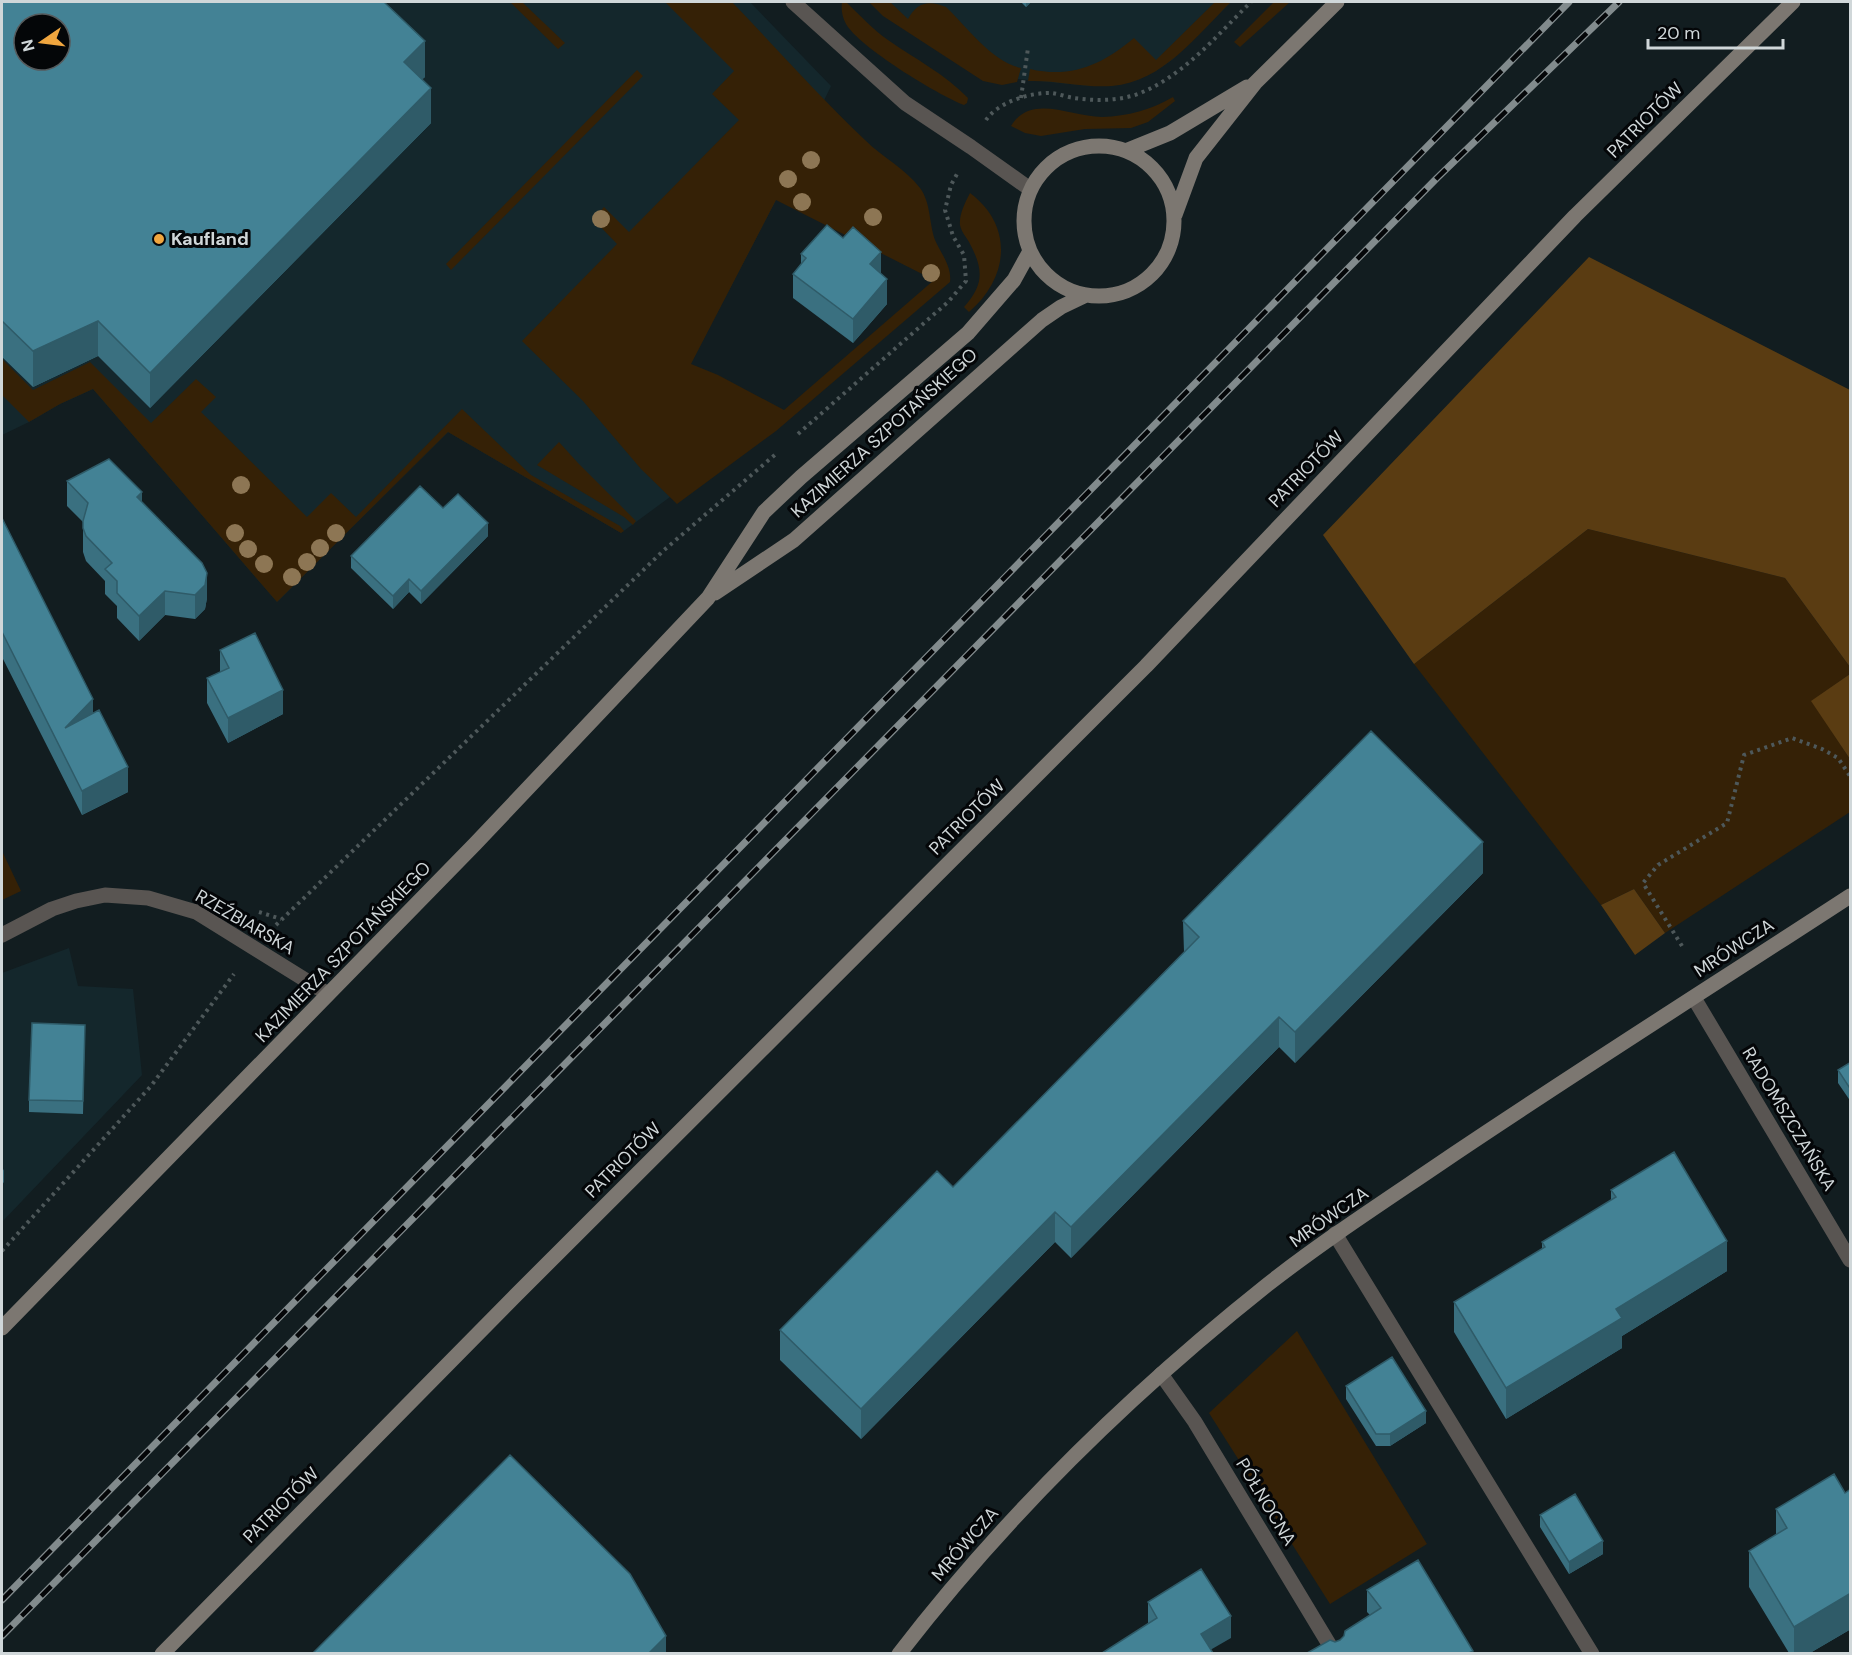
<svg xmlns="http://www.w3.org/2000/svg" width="1852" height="1655" font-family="'DM Sans',sans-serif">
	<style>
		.built { fill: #14272c; fill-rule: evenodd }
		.green { fill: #352106; fill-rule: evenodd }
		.forest { fill: #5a3c12 }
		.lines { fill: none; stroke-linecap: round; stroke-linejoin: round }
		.path { stroke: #4e585a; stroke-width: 4; stroke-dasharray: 3 4.5; stroke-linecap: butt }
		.lane { stroke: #595552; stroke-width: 15 }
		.street { stroke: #595552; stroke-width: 15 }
		.secondary { stroke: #7c7771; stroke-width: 15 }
		.rail-casing { stroke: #828b8d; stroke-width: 7 }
		.rail { stroke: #040608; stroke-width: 4.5; stroke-dasharray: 14; stroke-linecap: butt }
		.tree { fill: #8d7654 }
		.wall { fill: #3a7080 }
		.shaded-wall { fill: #2f5b68 }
		.building { fill: #438295; stroke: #2f5b68; stroke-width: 1.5; fill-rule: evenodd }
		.poi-dot { fill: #f0a63f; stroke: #040608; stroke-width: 2 }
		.labels { text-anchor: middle; stroke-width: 6; stroke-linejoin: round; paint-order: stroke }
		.street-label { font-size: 18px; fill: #d0d7d9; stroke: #040608 }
		.poi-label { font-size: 18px; font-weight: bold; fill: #d0d7d9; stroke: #040608; text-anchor: start }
	</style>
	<rect width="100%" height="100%" fill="#121d20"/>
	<!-- built -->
	<path class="built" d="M 2,2 L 750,2 L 831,86 L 776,200 L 691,363 L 670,497 L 621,533 L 448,432 L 277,602 L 93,389 L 60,404 L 29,422 L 2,435 ZM 24,24 L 60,24 L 60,60 L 24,60 Z
		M 878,2 L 1231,2 L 1172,60 L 1154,72 L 1137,80 L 1110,86 L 1090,86 L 997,77 Z
		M 69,948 L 78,986 L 133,989 L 142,1075 L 2,1222 L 2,973 Z"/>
	<!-- green -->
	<path class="green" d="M 510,2 L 522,2 L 565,43 L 558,49 Z
		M 665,2 L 732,2 C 776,48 819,96 865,140 C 882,157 906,169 920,188 C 931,203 929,223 935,240 C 941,254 952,266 950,282 L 776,431 L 677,504 L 641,469 L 583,401 L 522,341 L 617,244 L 593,219 L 604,207 L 629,232 L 739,120 L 712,94 L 734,71 ZM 776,200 L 934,280 L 784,410 L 718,375 L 691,364 Z
		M 842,2 L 846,2 C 860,15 872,29 888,40 C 915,59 945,74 968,98 L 967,103 L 964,105 C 938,95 859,47 846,24 C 842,17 841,9 842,2 Z
		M 869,2 L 890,2 L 908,19 C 917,2 929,0 946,7 C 967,27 992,62 1021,68 L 1017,82 L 1002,85 L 983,81 L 883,16 Z
		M 1215,2 L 1231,2 C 1197,35 1163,82 1112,86 C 1084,88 1056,80 1028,81 L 1030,69 C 1072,79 1103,64 1134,38 L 1156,60 Z
		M 1274,2 L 1290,2 L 1240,47 L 1234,42 Z
		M 637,70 L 643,76 L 451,270 L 446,264 Z
		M 1173,97 L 1175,101 L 1148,122 L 1131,128 L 1085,129 L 1041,136 L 1025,133 L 1011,126 C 1031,93 1071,117 1102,117 C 1128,116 1151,110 1173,97 Z
		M 970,193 C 1014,226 1009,278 969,312 L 964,307 C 985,284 983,268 969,242 C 966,237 961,231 960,225 C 959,214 965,203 970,193 Z
		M 2,359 L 33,390 L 90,362 L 151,423 L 196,379 L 216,397 L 201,412 L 307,517 L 331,493 L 356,517 L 462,409 L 531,475 L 620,526 L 624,531 L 621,533 L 448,432 L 277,602 L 93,389 L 60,404 L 29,422 L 2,395 Z
		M 559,442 L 578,463 L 636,521 L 633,525 L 624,517 L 537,465 Z
		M 1588,529 L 1785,578 L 1850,667 L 1850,674 L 1812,701 L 1850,759 L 1850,812 L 1665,933 L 1634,889 L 1601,905 L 1414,664 Z
		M 2,851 L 21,891 L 2,900 Z
		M 1297,1331 L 1427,1544 L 1330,1604 L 1209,1413 Z"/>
	<!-- forest -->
	<path class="forest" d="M 1589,257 L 1850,390 L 1850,667 L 1785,578 L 1588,529 L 1414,664 L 1323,535 Z
		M 1850,674 L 1850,759 L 1811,701 Z
		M 1634,889 L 1665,933 L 1635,955 L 1601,905 Z"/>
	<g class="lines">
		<!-- path -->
		<path class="path" d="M 1021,98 L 1028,48
			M 986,120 C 998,102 1031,92 1052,93 C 1059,94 1067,97 1074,98 C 1095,101 1118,101 1138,94 C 1184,76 1217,35 1251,2
			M 798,434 L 948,302 L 966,281 L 964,255 L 953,236 L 945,210 L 951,185 L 957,174
			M 259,912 L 281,919
			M 276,925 L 663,551 L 777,453
			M 1682,946 L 1643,883 L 1658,865 L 1727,823 L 1744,755 L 1792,738 L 1822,749 L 1838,758 L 1850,776
			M 2,1251 L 151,1086 L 234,974"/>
		<!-- lane -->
		<path class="lane" d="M 793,2 L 905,103 L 971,147 L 1030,189
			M 1335,1234 L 1592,1654"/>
		<!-- street -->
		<path class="street" d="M 2,935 L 52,909 L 76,901 L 105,895 L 148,898 L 196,912 L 328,994
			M 1694,998 L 1850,1260
			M 1161,1374 L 1195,1422 L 1335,1654"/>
		<!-- secondary -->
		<path class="secondary" d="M1024 221a75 75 0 1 1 150 0a75 75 0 1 1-150 0Z
			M 1128,150 L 1170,133 L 1247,87
			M 1175,215 L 1196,158 L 1255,83 L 1337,2
			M 715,593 L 794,540 L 1042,320 L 1061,307 L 1084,296
			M 2,1328 L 475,844 L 708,598 L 764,512 L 801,477 L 968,333 L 1014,280 L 1030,251
			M 162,1654 L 516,1295 L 1146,666 L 1575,216 L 1793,2
			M 899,1654 C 1006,1515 1130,1394 1267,1285 C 1327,1238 1391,1197 1454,1154 C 1585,1066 1718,982 1850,896"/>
		<!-- rail casing -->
		<g class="rail-casing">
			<path id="rail" d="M 2,1600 L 1569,2
				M 2,1636 L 1437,178 L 1619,2"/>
		</g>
		<!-- rail -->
		<use href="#rail" class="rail"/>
	</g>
	<!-- trees -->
	<g class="tree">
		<circle cx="811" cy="160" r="9"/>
		<circle cx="788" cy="179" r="9"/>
		<circle cx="802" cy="202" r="9"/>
		<circle cx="873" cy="217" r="9"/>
		<circle cx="601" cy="219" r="9"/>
		<circle cx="931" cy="273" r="9"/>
		<circle cx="241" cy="485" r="9"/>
		<circle cx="235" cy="533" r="9"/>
		<circle cx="336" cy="533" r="9"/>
		<circle cx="320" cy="548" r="9"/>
		<circle cx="248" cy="549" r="9"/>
		<circle cx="307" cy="562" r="9"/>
		<circle cx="264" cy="564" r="9"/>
		<circle cx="292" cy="577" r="9"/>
	</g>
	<!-- wall -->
	<path class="wall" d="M 2,2 L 425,77 L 422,79 L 431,123 L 150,408 L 98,356 L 33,387 L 2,357 Z
		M 1021,2 L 1031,2 L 1026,7 Z
		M 801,254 L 881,274 L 887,304 L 853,343 L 793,298 L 793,274 L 801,264 Z
		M 67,481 L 142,502 L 207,598 L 205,609 L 195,619 L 165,615 L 139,641 L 117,618 L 117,606 L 105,594 L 105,581 L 86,561 L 83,552 L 83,522 L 67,506 Z
		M 443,508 L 488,536 L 421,604 L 409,592 L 393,609 L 351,568 L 351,556 Z
		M 2,518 L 93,714 L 128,792 L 82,815 L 2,657 Z
		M 220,650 L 283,714 L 228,743 L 207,703 L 207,678 L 220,672 Z
		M 1483,873 L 1295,1063 L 1279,1047 L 1071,1258 L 1055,1242 L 861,1439 L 780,1360 L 780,1330 L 953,1187 L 1184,952 L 1183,921 Z
		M 85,1025 L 83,1114 L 29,1112 L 29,1100 Z
		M 1851,1062 L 1851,1102 L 1838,1083 L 1838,1070 Z
		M 1611,1190 L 1727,1271 L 1622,1336 L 1622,1348 L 1506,1419 L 1454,1332 L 1454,1302 L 1542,1249 L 1542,1242 L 1611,1200 Z
		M 1346,1386 L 1426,1423 L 1390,1446 L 1376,1446 L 1346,1399 Z
		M 1851,1489 L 1851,1629 L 1810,1653 L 1789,1653 L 1749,1587 L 1749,1551 L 1776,1535 L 1776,1509 L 1845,1493 Z
		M 1540,1515 L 1603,1554 L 1569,1574 L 1540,1527 Z
		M 1367,1590 L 1473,1653 L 1335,1642 L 1340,1640 L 1370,1615 L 1367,1612 Z
		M 1148,1602 L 1231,1638 L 1148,1624 Z"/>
	<!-- shaded-wall -->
	<path class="shaded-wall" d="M 1026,2 L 1031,2 L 1026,7 Z
		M 425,41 L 425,77 L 404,97 L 404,62 Z
		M 431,88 L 431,123 L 150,408 L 150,373 Z
		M 881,252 L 881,277 L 870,264 Z
		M 887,279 L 887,304 L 853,343 L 853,319 Z
		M 98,321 L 98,356 L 33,387 L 33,351 Z
		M 142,492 L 142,517 L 137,497 Z
		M 488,523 L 488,536 L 421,604 L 421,591 Z
		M 207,573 L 207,598 L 205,609 L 195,619 L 195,595 Z
		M 409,579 L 409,592 L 393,609 L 393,596 Z
		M 165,591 L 165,615 L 139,641 L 139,616 Z
		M 283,690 L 283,714 L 228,743 L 228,718 Z
		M 93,699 L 93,723 L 65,728 Z
		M 128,767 L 128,792 L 82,815 L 82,791 Z
		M 1483,842 L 1483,873 L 1295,1063 L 1295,1032 Z
		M 1279,1017 L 1279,1047 L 1071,1258 L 1071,1227 Z
		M 4,1169 L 4,1182 L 2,1185 L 2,1172 Z
		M 1055,1212 L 1055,1242 L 861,1439 L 861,1409 Z
		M 1727,1241 L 1727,1271 L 1622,1336 L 1622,1348 L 1506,1419 L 1506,1388 L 1616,1309 Z
		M 1426,1411 L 1426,1423 L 1390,1446 L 1390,1434 Z
		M 1603,1541 L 1603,1554 L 1569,1574 L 1569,1562 Z
		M 1851,1593 L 1851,1629 L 1810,1653 L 1794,1653 L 1794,1627 Z
		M 1231,1616 L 1231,1638 L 1205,1653 L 1201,1634 Z
		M 666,1636 L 666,1653 L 649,1653 Z"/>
	<!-- building -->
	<path class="building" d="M 2,2 L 384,2 L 425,41 L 404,62 L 431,88 L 150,373 L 98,321 L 33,351 L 2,321 L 2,322 ZM 24,24 L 60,24 L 60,60 L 24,60 Z
		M 827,225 L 843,238 L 853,227 L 881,252 L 870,264 L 887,279 L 853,319 L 793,274 L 806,258 L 801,254 Z
		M 109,459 L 142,492 L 137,497 L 202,563 L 207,573 L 205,585 L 195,595 L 165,591 L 139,616 L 117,593 L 117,581 L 105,569 L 112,563 L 86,536 L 83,528 L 83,521 L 88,503 L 67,481 Z
		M 420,486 L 443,508 L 458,494 L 488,523 L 421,591 L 409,579 L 393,596 L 351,556 Z
		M 2,518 L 93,699 L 65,728 L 99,710 L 128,767 L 82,791 L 2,632 Z
		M 255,633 L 283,690 L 228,718 L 207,678 L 229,668 L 220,650 Z
		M 1371,731 L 1483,842 L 1295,1032 L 1279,1017 L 1071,1227 L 1055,1212 L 861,1409 L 780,1330 L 937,1171 L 953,1187 L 1199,937 L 1183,921 Z
		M 32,1023 L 85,1025 L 83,1101 L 29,1100 Z
		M 1851,1062 L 1851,1090 L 1838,1070 Z
		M 1674,1152 L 1727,1241 L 1616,1309 L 1622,1318 L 1506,1388 L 1454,1302 L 1545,1247 L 1542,1242 L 1616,1197 L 1611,1190 Z
		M 1392,1357 L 1426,1411 L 1390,1434 L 1376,1434 L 1346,1386 Z
		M 510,1455 L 630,1574 L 666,1636 L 649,1653 L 313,1653 Z
		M 1834,1474 L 1845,1493 L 1851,1489 L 1851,1593 L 1794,1627 L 1749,1551 L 1787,1528 L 1776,1509 Z
		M 1575,1494 L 1603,1541 L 1569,1562 L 1540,1515 Z
		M 1418,1560 L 1473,1651 L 1469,1653 L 1307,1653 L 1330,1640 L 1335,1642 L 1340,1640 L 1344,1636 L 1345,1631 L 1381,1608 L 1367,1590 Z
		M 1201,1569 L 1231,1616 L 1201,1634 L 1213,1653 L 1102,1653 L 1157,1618 L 1148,1602 Z"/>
	<!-- markers -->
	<circle class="poi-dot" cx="159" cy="239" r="6"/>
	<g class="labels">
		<!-- street labels -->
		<g class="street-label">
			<text transform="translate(1645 120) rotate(-45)" y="6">PATRIOTÓW</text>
			<text transform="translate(884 433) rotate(-42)" y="6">KAZIMIERZA SZPOTAŃSKIEGO</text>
			<text transform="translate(1306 469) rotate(-46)" y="6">PATRIOTÓW</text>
			<text transform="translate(967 817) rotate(-45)" y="6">PATRIOTÓW</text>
			<text transform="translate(245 922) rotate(30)" y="6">RZEŹBIARSKA</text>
			<text transform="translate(1734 948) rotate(-33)" y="6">MRÓWCZA</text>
			<text transform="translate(343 952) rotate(-46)" y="6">KAZIMIERZA SZPOTAŃSKIEGO</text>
			<text transform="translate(1789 1119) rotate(59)" y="6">RADOMSZCZAŃSKA</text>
			<text transform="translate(623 1160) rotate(-45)" y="6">PATRIOTÓW</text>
			<text transform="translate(1329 1217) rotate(-35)" y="6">MRÓWCZA</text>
			<text transform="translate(1266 1502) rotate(59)" y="6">PÓŁNOCNA</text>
			<text transform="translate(281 1505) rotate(-45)" y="6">PATRIOTÓW</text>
			<text transform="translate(965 1544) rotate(-49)" y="6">MRÓWCZA</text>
		</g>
		<!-- poi labels -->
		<g class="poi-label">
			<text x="171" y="245">Kaufland</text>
		</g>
	</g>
	<!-- border -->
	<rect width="1852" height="1655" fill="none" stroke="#d0d7d9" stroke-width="6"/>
	<!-- north arrow -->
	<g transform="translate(42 42) rotate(256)"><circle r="28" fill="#040608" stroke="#565a5c" stroke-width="1.5"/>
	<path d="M0-4.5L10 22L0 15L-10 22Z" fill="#f0a63f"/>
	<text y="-9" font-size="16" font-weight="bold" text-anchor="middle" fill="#d0d7d9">N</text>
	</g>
	<!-- scale -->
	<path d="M1648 39v9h135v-9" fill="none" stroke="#d0d7d9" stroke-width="3"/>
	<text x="1657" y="39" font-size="18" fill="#d0d7d9" stroke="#040608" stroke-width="4.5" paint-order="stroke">20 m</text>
</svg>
